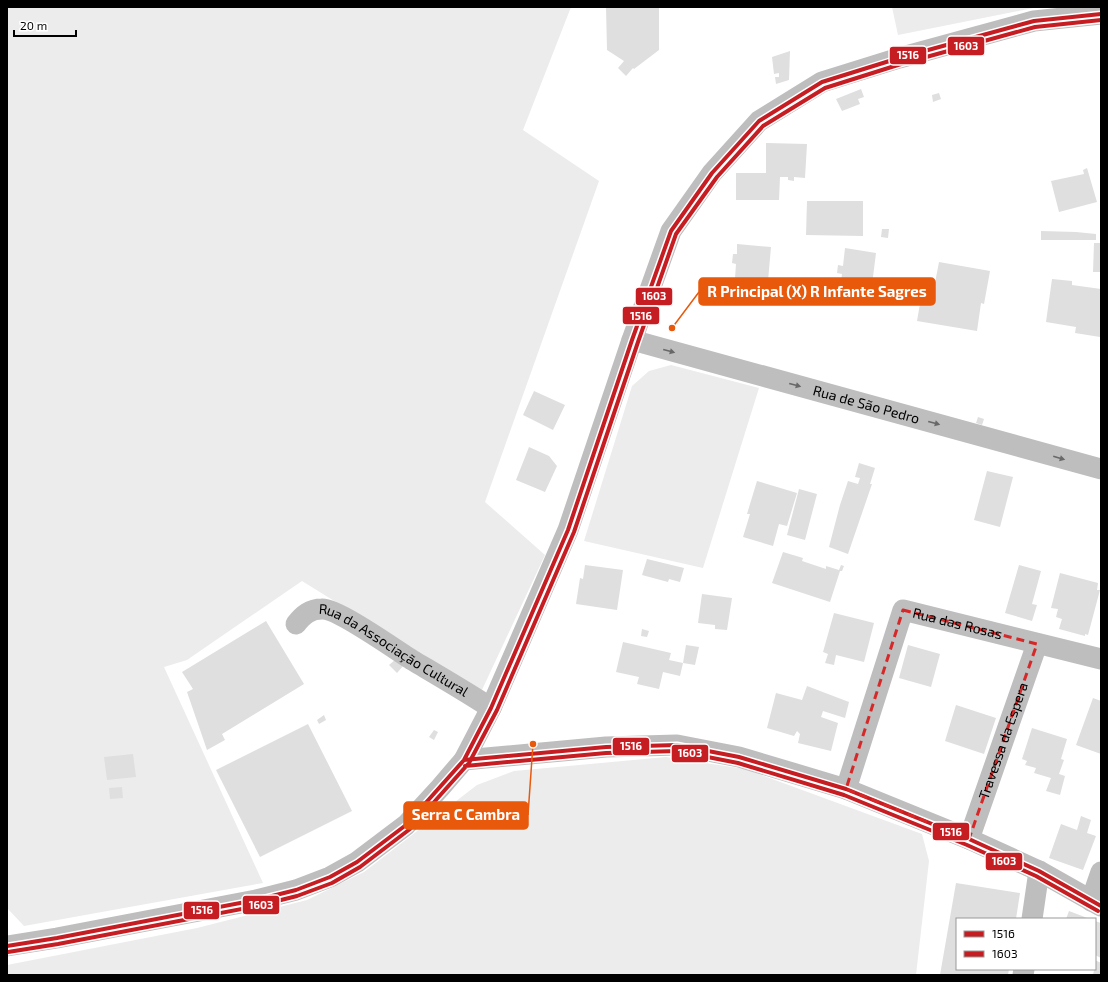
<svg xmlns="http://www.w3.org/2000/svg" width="1108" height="982" font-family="'Exo 2',sans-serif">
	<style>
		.green { fill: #ececec }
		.building { fill: #dfdfdf }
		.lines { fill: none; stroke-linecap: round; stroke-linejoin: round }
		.minor { stroke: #bebebe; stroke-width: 21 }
		.bus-1-casing { stroke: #fff; stroke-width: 7 }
		.bus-2-casing { stroke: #fff; stroke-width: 7 }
		.bus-1 { stroke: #c61d23; stroke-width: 4 }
		.bus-2 { stroke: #c61d23; stroke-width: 4 }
		.oneway { fill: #686868 }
		.marked { fill: none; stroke: #d62828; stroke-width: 3; stroke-dasharray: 8 5; stroke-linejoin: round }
		.labels { text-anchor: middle; stroke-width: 3; stroke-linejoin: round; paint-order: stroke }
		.street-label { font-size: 14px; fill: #000; stroke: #fff }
		.leader { fill: none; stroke: #e8590c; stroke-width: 1.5 }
		.callout-dot { fill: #e8590c; stroke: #fff; stroke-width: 1.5 }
		.callout { fill: #e8590c; stroke: #e8590c; stroke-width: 1.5 }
		.callout-label { font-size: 15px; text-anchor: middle; font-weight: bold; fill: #fff }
		.line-badge { stroke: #fff; stroke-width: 1.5 }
		.badge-label { font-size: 11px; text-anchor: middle; font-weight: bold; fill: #fff }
	</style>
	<rect width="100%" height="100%" fill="#fff"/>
	<!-- green -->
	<path class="green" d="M 7,7 L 571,7 L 523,130 L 599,181 L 485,502 L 545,555 L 481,692 L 302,581 L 187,660 L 164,667 L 263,883 L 24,926 L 7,908 Z
		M 892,7 L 1038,7 L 898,35 Z
		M 671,365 L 759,388 L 703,568 L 584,541 L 632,386 L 649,371 Z
		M 666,757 L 745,769 L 922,834 L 929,861 L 916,975 L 7,975 L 7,965 L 197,928 L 307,900 L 364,872 L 477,785 L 514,771 Z"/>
	<!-- building -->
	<path class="building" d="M 606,7 L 659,7 L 659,50 L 634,69 L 633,68 L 626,76 L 618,68 L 624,61 L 607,50 Z
		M 790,51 L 789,80 L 776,84 L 775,77 L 779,77 L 779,73 L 774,74 L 772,57 Z
		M 861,89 L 864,97 L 858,99 L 860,104 L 842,111 L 836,99 Z
		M 939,93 L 941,99 L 933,102 L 932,95 Z
		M 766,143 L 807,144 L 805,178 L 794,177 L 794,181 L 788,180 L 788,177 L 780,177 L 779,200 L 736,200 L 736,173 L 766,173 Z
		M 1087,168 L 1097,202 L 1059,212 L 1051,181 L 1084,174 L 1083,170 Z
		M 807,201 L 863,201 L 863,236 L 806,235 Z
		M 882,229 L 889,229 L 888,238 L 881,237 Z
		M 1041,231 L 1076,232 L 1096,234 L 1096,240 L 1041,240 Z
		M 1094,243 L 1101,243 L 1101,272 L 1093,272 Z
		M 737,244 L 771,247 L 768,281 L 735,278 L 736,264 L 732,263 L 733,254 L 737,254 Z
		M 845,248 L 876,253 L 872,285 L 841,281 L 842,274 L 837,273 L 838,265 L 843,266 Z
		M 939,262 L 990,271 L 984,304 L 981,303 L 977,331 L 917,321 L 922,292 L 933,293 Z
		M 1052,279 L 1072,281 L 1072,285 L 1101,289 L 1101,327 L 1100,337 L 1075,333 L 1076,327 L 1046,322 Z
		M 534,391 L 565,405 L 553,430 L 523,415 Z
		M 978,417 L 984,419 L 982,425 L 976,423 Z
		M 529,447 L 549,456 L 557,466 L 545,492 L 516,480 Z
		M 859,463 L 875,468 L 870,484 L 872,484 L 848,554 L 829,547 L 840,505 L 848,481 L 858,484 L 860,478 L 855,477 Z
		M 987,471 L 1013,477 L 1000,527 L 974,520 Z
		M 757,481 L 797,493 L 787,526 L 779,524 L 773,546 L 743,537 L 750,514 L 747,514 Z
		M 799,489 L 817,494 L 805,540 L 787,535 Z
		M 783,552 L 803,558 L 802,561 L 826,569 L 826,566 L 839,570 L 841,565 L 844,566 L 842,571 L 840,571 L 830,602 L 772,583 Z
		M 647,559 L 684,568 L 680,582 L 669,579 L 668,582 L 642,575 Z
		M 585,565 L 623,570 L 617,610 L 576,604 L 580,578 L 583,579 Z
		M 1019,565 L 1041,571 L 1032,604 L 1037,605 L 1032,621 L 1005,613 Z
		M 1060,573 L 1098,583 L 1097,590 L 1100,590 L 1088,635 L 1085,634 L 1085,636 L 1059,629 L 1062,619 L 1056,617 L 1058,609 L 1051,608 Z
		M 702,594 L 732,598 L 727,630 L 715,629 L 715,625 L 698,623 Z
		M 834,613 L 874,623 L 864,662 L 836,655 L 834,665 L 825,663 L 828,654 L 823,652 Z
		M 266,621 L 304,684 L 222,734 L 225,740 L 207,750 L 187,692 L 193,689 L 182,672 Z
		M 642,629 L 649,631 L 647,637 L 641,636 Z
		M 623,642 L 671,653 L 669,660 L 683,663 L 680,676 L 663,672 L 659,689 L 637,684 L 639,677 L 616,672 Z
		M 686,645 L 699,647 L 695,665 L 683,663 Z
		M 908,645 L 940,654 L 931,687 L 899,678 Z
		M 396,659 L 403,666 L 397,673 L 389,665 Z
		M 807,686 L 849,702 L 845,718 L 823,711 L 821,717 L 838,723 L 831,751 L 798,743 L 800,734 L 797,731 L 794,736 L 767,728 L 776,693 L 802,700 Z
		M 1093,698 L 1101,701 L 1101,754 L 1076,745 Z
		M 956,705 L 996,718 L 984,754 L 945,741 Z
		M 324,715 L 326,720 L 319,724 L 317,720 Z
		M 308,724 L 352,811 L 260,857 L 216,770 Z
		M 1032,728 L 1067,739 L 1061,759 L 1064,760 L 1059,774 L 1065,776 L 1060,795 L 1046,791 L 1051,778 L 1034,773 L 1036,768 L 1025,765 L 1027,761 L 1022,759 Z
		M 434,730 L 438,732 L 434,740 L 429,737 Z
		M 133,754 L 136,777 L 107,780 L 104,757 Z
		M 122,787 L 123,798 L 110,799 L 109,788 Z
		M 1081,816 L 1091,820 L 1087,833 L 1096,836 L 1083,870 L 1049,858 L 1061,824 L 1077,830 Z
		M 956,883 L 1020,893 L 1016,919 L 957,919 L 957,969 L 1009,969 L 1008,975 L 940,975 Z
		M 1069,911 L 1090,919 L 1066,919 Z
		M 1095,921 L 1101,923 L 1101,958 L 1095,955 Z
		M 1095,960 L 1101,963 L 1101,975 L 1093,975 L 1094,970 L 1091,970 L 1091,969 L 1095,969 Z"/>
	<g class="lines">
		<!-- minor -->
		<g class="minor">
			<path id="s1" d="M 632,340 L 1101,469"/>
			<path id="s2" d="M 296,624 C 303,615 310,609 322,609 C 337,608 396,650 412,660 C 439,676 465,691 491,708"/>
			<path d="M 464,760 L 606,747 L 677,745 L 739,757 L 846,789 L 969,839 L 1039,871 L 1101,906"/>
			<path id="s3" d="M 846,789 L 903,610 L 1101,659"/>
			<path id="s4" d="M 969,839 L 1037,644"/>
			<path d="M 1091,901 L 1101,872"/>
			<path d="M 1032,919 L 1039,871"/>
			<path d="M 7,946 L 57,938 L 256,900 L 296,890 L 330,877 L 357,862 L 406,825 L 440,788 L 464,760 L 491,708 L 568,530 L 632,340 L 671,231 L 712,173 L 759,121 L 822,82 L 899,58 L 1034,21 L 1101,14"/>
			<path d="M 1023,975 L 1024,969"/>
		</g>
		<!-- bus-1 casing -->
		<g class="bus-1-casing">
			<path id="bus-1" d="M 464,760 L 606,747 L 677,745 L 739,757 L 846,789 L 969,839 L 1039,871 L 1101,906
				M 7,946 L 57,938 L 256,900 L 296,890 L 330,877 L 357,862 L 406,825 L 464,760 L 491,708 L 568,530 L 632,340 L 671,231 L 712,173 L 759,121 L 822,82 L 899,58 L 1034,21 L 1101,14"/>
		</g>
		<!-- bus-2 casing -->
		<g class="bus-2-casing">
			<path id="bus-2" d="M 465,766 L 606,753 L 677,751 L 738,763 L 844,795 L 967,845 L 1036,876 L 1098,911
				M 8,952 L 58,944 L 257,906 L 297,896 L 332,883 L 360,867 L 410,829 L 469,763 L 497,710 L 574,532 L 638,342 L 676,234 L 717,177 L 763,126 L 825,88 L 901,64 L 1035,27 L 1101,20"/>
		</g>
		<!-- bus-1 -->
		<use href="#bus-1" class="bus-1"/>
		<!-- bus-2 -->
		<use href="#bus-2" class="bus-2"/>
	</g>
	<!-- one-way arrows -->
	<defs><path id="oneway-solid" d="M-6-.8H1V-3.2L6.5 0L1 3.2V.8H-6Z"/></defs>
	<g class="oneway">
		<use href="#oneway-solid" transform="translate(669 351) rotate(15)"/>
		<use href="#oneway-solid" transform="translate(795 385) rotate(15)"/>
		<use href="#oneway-solid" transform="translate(934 423) rotate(15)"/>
		<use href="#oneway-solid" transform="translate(1059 458) rotate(16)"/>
	</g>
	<!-- marked area -->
	<path class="marked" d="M 903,610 L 1037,644 L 969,839 L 846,789 Z"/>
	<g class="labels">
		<!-- street labels -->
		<g class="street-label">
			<text dy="5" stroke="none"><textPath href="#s1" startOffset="243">Rua de São Pedro</textPath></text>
			<text dy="5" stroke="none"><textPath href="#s3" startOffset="244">Rua das Rosas</textPath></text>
			<text dy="5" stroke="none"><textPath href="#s2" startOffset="114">Rua da Associação Cultural</textPath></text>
			<text dy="5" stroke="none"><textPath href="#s4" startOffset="104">Travessa da Espera</textPath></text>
		</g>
	</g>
	<!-- callouts -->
	<path class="leader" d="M672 328L699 292M533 744L528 815"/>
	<g class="callout-dot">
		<circle cx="672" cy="328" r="4"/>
		<circle cx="533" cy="744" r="4"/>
	</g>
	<g class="callout">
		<rect x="699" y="278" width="236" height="27" rx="4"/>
		<rect x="404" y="802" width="124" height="27" rx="4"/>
	</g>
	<g class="callout-label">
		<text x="817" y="297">R Principal (X) R Infante Sagres</text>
		<text x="466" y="820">Serra C Cambra</text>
	</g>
	<g class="line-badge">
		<rect x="947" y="36" width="38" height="20" rx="4" fill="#c61d23"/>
		<rect x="889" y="46" width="38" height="19" rx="4" fill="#c61d23"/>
		<rect x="635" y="287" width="38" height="19" rx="4" fill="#c61d23"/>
		<rect x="622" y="306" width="38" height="19" rx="4" fill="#c61d23"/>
		<rect x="612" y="737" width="38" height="19" rx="4" fill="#c61d23"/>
		<rect x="671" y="744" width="38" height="19" rx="4" fill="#c61d23"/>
		<rect x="932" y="822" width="38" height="19" rx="4" fill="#c61d23"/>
		<rect x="985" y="852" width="38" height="19" rx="4" fill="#c61d23"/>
		<rect x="242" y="895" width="38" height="20" rx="4" fill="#c61d23"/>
		<rect x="183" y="901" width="37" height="19" rx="4" fill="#c61d23"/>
	</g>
	<g class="badge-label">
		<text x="966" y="50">1603</text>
		<text x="908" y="59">1516</text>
		<text x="654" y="300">1603</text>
		<text x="641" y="320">1516</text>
		<text x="631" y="750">1516</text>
		<text x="690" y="757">1603</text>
		<text x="951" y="836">1516</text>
		<text x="1004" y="865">1603</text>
		<text x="261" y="909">1603</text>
		<text x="202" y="914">1516</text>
	</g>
	<!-- border -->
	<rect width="1108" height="982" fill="none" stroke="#000000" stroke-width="16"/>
	<!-- legend -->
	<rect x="956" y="918" width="140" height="52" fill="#ffffff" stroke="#999999"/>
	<rect x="964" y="931" width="20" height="6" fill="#c61d23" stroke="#999999"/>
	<text x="992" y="938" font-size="12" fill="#000000">1516</text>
	<rect x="964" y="951" width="20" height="6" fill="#c61d23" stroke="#999999"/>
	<text x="992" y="958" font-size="12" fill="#000000">1603</text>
	<!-- scale -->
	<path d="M14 30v6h62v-6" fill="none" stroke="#000000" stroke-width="2"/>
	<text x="20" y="30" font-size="12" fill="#000000" stroke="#ffffff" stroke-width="3" paint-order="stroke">20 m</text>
</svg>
